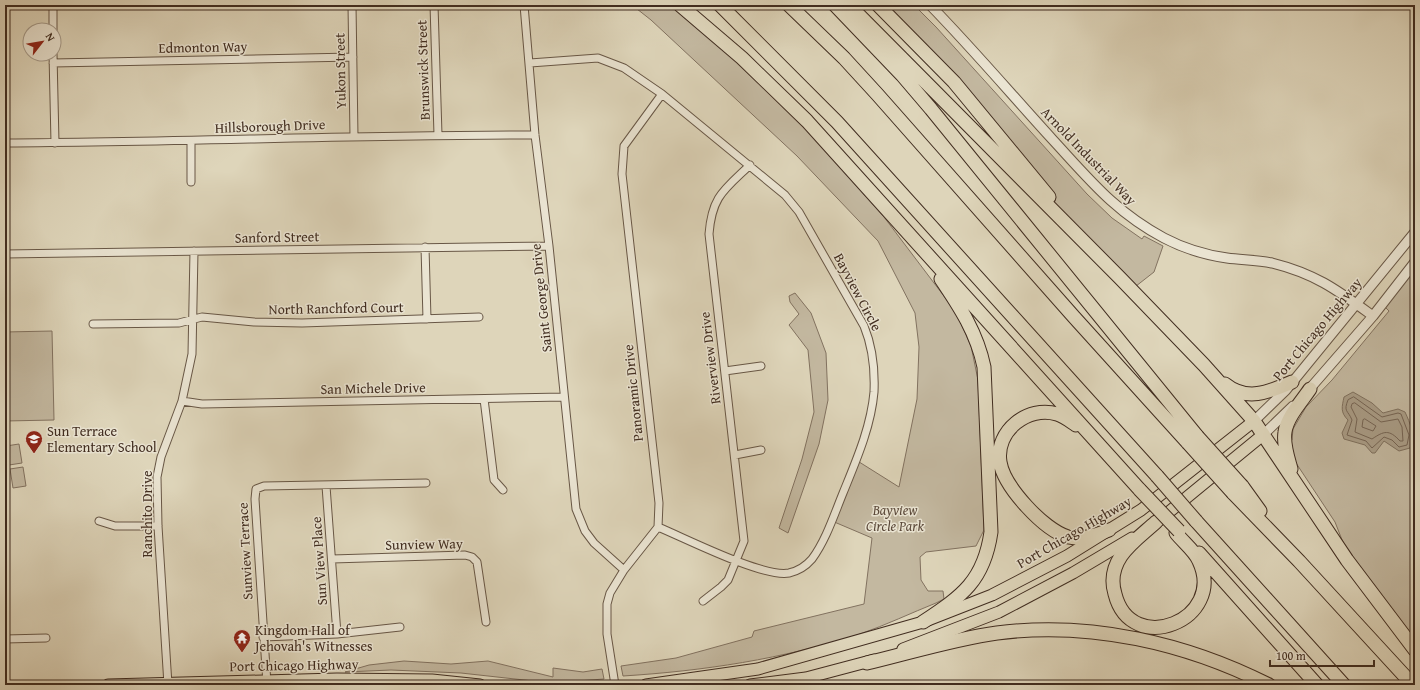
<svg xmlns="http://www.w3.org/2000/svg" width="1420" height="690" font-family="'Gentium Book Plus',serif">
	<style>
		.green { fill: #c3b8a0; stroke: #827260 }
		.water { fill: #a99c86; stroke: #7f705d }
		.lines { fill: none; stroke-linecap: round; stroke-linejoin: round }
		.shore { stroke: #756453; stroke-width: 1 }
		.minor-casing { stroke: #685746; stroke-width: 9 }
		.tertiary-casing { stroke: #685746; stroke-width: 11 }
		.primary-casing { stroke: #412d20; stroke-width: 13 }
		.motorway-casing { stroke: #412d20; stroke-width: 15 }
		.minor { stroke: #eae4d2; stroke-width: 7 }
		.tertiary { stroke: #eae4d2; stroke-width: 9 }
		.primary { stroke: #ded5ba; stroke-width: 11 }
		.motorway { stroke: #ded5ba; stroke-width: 13 }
		.motorway-bridge-casing { stroke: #412d20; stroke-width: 15; stroke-linecap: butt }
		.motorway-bridge { stroke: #ded5ba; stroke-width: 13 }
		.labels { text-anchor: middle; stroke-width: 3; stroke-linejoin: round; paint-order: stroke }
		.street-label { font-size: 14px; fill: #412d20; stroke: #eae4d2 }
		.poi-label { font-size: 14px; fill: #412d20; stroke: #eae4d2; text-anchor: start }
		.park-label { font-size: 14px; font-style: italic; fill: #5b493a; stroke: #eae4d2 }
	</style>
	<rect width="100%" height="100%" fill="#ded5ba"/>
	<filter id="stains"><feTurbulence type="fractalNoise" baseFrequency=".005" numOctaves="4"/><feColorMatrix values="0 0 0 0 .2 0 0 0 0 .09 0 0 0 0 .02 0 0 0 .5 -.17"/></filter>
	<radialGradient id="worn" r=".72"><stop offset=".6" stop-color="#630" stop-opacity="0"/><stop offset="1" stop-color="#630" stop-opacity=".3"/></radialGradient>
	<!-- green -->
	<path class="green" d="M 632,5 L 671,5 L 714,39 L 806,129 L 884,217 L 956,312 L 971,346 L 978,380 L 984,530 L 976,546 L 926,552 L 920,557 L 921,580 L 928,591 L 943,591 L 944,599 L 936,603 C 911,613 886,625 860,634 C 783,659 703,671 623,676 L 621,666 L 676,658 L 752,637 L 754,631 L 864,604 L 872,538 L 832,521 L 856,460 L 899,487 L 917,399 L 919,347 L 915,313 L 878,241 L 797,156 L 651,20 Z
		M 878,5 L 914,5 L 936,27 L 1087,194 L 1112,218 L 1142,239 L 1144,236 L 1163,246 L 1154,272 L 1131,290 Z
		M 1415,262 L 1415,642 L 1346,550 L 1335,522 L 1296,463 L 1291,450 L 1290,441 L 1292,440 L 1293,429 L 1306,407 L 1332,380 L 1389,311 L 1382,304 Z
		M 795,293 L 811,313 L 826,353 L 828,400 L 819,444 L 788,533 L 779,528 L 802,459 L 814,412 L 808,350 L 789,325 L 799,314 L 790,302 L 789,296 Z
		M 52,331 L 54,420 L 5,421 L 5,332 Z
		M 19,444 L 22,463 L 9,465 L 6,446 Z
		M 23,467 L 26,486 L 13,488 L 10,469 Z
		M 404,661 L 451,664 L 488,661 L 553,677 L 553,668 L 583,672 L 602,669 L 604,679 L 551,683 L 461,673 L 391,670 L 345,672 L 369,665 Z"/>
	<!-- water -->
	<path class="water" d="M 1353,392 L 1372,403 L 1383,413 L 1398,409 L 1405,412 C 1410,423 1416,436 1410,448 L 1399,451 L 1384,441 L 1375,453 L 1372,453 L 1365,445 L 1344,439 L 1342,433 L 1348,420 C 1340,412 1342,407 1344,397 Z"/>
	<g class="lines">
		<!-- shore -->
		<path class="shore" d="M 1354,397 L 1382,417 L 1398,413 L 1401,414 L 1409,435 L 1407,445 L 1399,447 L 1392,440 L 1384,437 L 1372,448 L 1366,441 L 1347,435 L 1352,420 C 1348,410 1343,412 1348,400 Z
			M 1355,403 L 1381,422 L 1398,419 L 1402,427 L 1403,441 L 1400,441 C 1389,429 1384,431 1372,439 L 1355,432 L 1357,419 L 1351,407 L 1352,404 Z
			M 1365,419 L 1376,426 L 1373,431 L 1362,427 L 1363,420 Z"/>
		<!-- minor casing -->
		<g class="minor-casing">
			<path id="minor" d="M 53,5 L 53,30
				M 352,5 L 354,137
				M 434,5 L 438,135
				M 524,5 L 535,135 L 549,246 L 576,509 L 585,531 L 594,543 L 624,570
				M 53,54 L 55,143
				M 53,63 L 353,57
				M 530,63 L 598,58 L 624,68 L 662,94 L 785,195 L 799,212 L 864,326 C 873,348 875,369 874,392 C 871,427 856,461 843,493 C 834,515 826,540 812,559 C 806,566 798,571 789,573 C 763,578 685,538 658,527
				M 191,141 L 191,182
				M 5,143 C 182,142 359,135 535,135
				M 425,247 L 427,319
				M 5,254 L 549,246
				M 93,324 L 179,323 L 202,317 L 254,322 L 302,323 L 479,317
				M 725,371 L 761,366
				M 484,399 L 494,480 L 503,490
				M 182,401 L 202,404 L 564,397
				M 735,455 L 761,450
				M 326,486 L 337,634
				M 99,521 L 115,526 L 158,526
				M 332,559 L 465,555 L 472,557 L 477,562 L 486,622
				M 703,601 L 721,587 L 728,580 L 744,541 L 709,234 C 712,196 724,190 750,165
				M 263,637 L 337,634 L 400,627
				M 5,639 L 46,638
				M 267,684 L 255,499 L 256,489 L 264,486 L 426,483
				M 168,685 L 158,526 L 157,477 L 161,457 L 182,401 L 192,354 L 194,251
				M 615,685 L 607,634 L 607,604 L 610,593 L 624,570 L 658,527 L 659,503 L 622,174 L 624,146 L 662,94"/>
		</g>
		<!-- tertiary casing -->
		<g class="tertiary-casing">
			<path id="tertiary" d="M 930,5 C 972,48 1011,94 1052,139 C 1089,179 1115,212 1164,238 C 1183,248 1206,255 1227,258 C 1242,260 1257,260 1272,263 C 1316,274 1337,290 1373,316
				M 1306,393 L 1373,316 L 1415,262
				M 1254,421 L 1286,390 L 1415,232
				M 1264,434 L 1293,406"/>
		</g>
		<!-- primary casing -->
		<g class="primary-casing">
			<path id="primary" d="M 1158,521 L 1264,434
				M 903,649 L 999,612 L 1073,573 L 1132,538
				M 108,685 L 337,679 L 432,680 L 480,685
				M 646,685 L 758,669 L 923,622 L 992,595 L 1067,556 L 1141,510 L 1254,421
				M 750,685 L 806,678 L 874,660"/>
		</g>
		<!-- motorway casing -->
		<g class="motorway-casing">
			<path id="motorway" d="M 680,5 L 742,58 L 807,121 L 1140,490
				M 720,5 L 837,122 L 1157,476
				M 789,5 L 844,58 L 877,94 L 1074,317 L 1188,443
				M 835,5 L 902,75 L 931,109 L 1197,436
				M 849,5 L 1120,278 L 1204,365 L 1254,421 L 1347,560 L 1415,650
				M 878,5 L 954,82 L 1049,197
				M 1225,384 C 1247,402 1269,392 1292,382
				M 1076,425 C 1070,421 1064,416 1057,414 C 1028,405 995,431 1000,462 C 1004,487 1044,530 1068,537 C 1082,540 1096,535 1109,530
				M 1291,469 C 1288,458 1283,444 1285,432 C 1287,417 1302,401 1310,389
				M 1242,486 L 1260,511
				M 1233,493 L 1299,561 L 1413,685
				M 1196,521 L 1344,685
				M 1156,522 C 1144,533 1130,543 1121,556 C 1113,568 1111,581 1115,594 C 1131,658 1227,620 1199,561 C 1195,551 1183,542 1176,533
				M 1199,553 L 1317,685
				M 923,622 C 962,596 984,581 991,532 L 984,367 C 977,333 960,307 941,279
				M 867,663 C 909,653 954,639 997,633 C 1090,621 1186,643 1269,685"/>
		</g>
		<!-- minor -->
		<use href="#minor" class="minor"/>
		<!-- tertiary -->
		<use href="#tertiary" class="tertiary"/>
		<!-- primary -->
		<use href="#primary" class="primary"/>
		<!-- motorway -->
		<use href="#motorway" class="motorway"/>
		<!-- motorway-bridge casing -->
		<g class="motorway-bridge-casing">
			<path id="motorway-bridge" d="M 1197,436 L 1242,486
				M 1188,443 L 1233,493
				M 1157,476 L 1196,521
				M 1140,490 L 1179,531"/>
		</g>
		<!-- motorway-bridge -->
		<use href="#motorway-bridge" class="motorway-bridge"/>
	</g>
	<!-- icons -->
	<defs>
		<g id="school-pin" transform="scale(0.9)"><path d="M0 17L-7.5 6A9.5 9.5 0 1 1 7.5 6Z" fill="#8f2418" stroke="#eae4d2"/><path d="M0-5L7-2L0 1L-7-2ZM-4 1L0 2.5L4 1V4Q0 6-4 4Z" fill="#fff"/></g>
		<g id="temple-pin" transform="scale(0.9)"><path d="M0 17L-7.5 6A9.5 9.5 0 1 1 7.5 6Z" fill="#8f2418" stroke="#eae4d2"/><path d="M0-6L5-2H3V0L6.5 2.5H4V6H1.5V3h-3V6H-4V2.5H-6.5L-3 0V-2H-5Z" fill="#fff"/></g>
	</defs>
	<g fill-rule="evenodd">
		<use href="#school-pin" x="34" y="439"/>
		<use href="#temple-pin" x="242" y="638"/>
	</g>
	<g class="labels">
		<!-- street labels -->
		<g class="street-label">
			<text transform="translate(203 47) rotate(-1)" y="5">Edmonton Way</text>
			<text transform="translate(423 70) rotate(-92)" y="5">Brunswick Street</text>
			<text transform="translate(340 71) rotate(-91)" y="5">Yukon Street</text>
			<text transform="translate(270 126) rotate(-2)" y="5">Hillsborough Drive</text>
			<text transform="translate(1089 156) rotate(46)" y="5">Arnold Industrial Way</text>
			<text transform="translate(277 237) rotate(-1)" y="5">Sanford Street</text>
			<text transform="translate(858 292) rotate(62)" y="5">Bayview Circle</text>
			<text transform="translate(541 298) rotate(-96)" y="5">Saint George Drive</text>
			<text transform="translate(336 308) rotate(-1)" y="5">North Ranchford Court</text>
			<text transform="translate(1317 329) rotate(-50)" y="5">Port Chicago Highway</text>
			<text transform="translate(710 358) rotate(-97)" y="5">Riverview Drive</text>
			<text transform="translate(373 388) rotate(-1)" y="5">San Michele Drive</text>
			<text transform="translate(633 393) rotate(-96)" y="5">Panoramic Drive</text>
			<text transform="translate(147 514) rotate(-90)" y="5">Ranchito Drive</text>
			<text transform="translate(1074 532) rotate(-30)" y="5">Port Chicago Highway</text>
			<text transform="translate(424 544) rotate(-1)" y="5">Sunview Way</text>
			<text transform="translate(245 551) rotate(-93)" y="5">Sunview Terrace</text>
			<text transform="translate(319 561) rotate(-94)" y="5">Sun View Place</text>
			<text transform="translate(294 665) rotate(-1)" y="5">Port Chicago Highway</text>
		</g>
		<!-- poi labels -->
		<g class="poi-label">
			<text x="47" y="436">Sun Terrace<tspan x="47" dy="16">Elementary School</tspan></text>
			<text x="255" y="635">Kingdom Hall of<tspan x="255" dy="16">Jehovah's Witnesses</tspan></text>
		</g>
		<!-- park labels -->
		<g class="park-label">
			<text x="895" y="515">Bayview<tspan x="895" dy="16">Circle Park</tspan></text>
		</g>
	</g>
	<!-- margin -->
	<rect width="1420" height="690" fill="none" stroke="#ded5ba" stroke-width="20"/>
	<rect x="6" y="6" width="1408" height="678" fill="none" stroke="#412d20" stroke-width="2"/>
	<rect x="10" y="10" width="1400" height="670" fill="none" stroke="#412d20"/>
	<!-- north arrow -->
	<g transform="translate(42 42) rotate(59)"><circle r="19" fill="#eae4d2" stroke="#a69b8b"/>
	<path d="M0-3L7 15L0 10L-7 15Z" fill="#8f2418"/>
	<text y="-6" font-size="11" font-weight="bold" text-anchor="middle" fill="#412d20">N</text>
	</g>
	<!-- scale -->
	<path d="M1270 660v6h104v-6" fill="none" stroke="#412d20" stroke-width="2"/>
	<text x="1276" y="660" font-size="12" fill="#412d20" stroke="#eae4d2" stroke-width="3" paint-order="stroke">100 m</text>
	<rect width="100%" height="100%" filter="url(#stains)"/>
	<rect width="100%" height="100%" fill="url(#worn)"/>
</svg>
